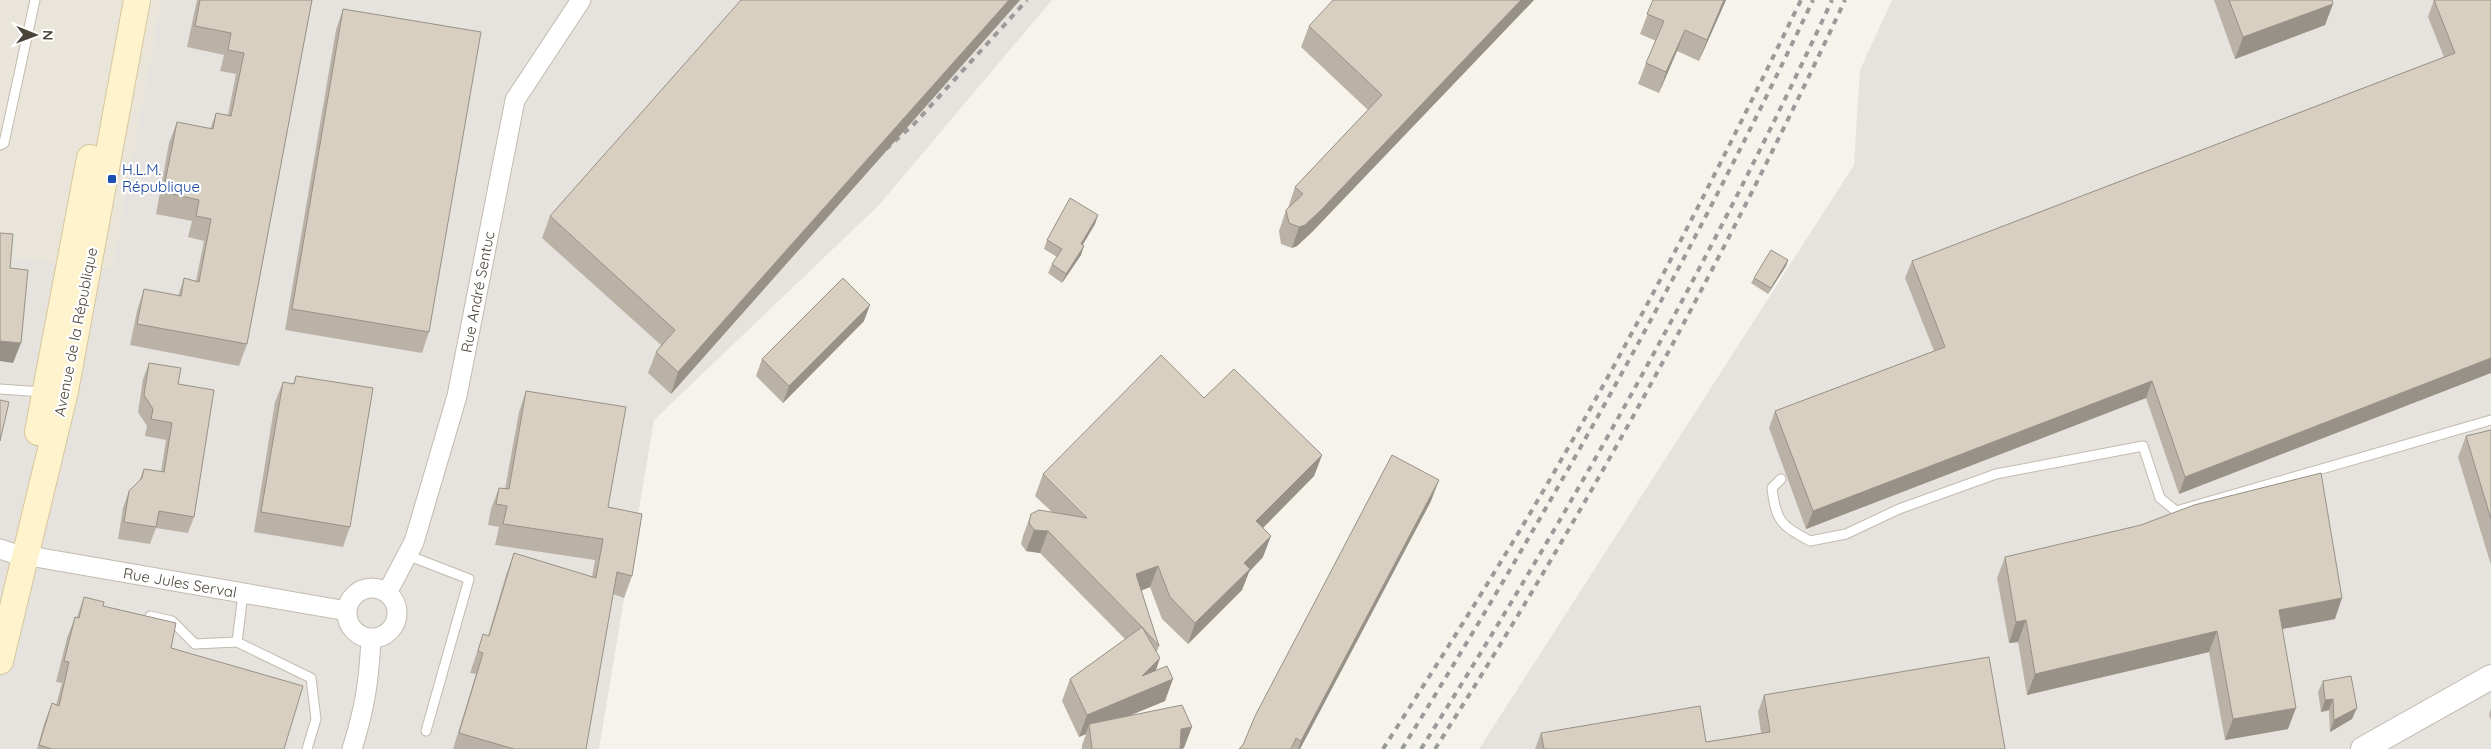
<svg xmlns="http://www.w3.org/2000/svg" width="2491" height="749" font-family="Quicksand,sans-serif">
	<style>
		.residential { fill: #eae5da }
		.industrial { fill: #e6e2dd }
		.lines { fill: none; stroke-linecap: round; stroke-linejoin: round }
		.service-casing { stroke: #c2bbae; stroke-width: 11 }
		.minor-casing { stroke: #c2bbae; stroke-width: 21 }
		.tertiary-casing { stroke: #c2bbae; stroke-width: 26 }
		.secondary-casing { stroke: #d6c79b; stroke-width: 28 }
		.service { stroke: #fff; stroke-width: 9 }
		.minor { stroke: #fff; stroke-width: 19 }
		.tertiary { stroke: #fff; stroke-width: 24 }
		.secondary { stroke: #fff3cd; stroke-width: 26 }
		.rail { stroke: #9a9a9a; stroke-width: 4; stroke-dasharray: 6 6; stroke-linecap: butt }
		.wall { fill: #bab2a6 }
		.shaded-wall { fill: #979187 }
		.building { fill: #d8cfc1; stroke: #979187 }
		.transit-dot { fill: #1a4fb4; stroke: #fff; stroke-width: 2 }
		.labels { text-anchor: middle; stroke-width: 4.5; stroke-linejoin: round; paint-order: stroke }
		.transit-label { font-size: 15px; fill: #164399; stroke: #fff; text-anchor: start }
		.street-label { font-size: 15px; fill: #4b4439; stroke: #fff }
	</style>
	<rect width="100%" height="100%" fill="#f6f3ec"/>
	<!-- residential -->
	<path class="residential" d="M 0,0 L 161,0 L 112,271 L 0,256 Z"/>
	<!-- industrial -->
	<path class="industrial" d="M 161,0 L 1052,0 L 879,205 L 654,420 L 599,749 L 0,749 L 0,256 L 112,270 Z
		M 1892,0 L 2491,0 L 2491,749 L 1479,749 L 1854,165 L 1860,70 Z"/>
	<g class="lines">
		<!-- service casing -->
		<g class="service-casing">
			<path id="service" d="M 0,145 L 4,143 L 35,0
				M 0,389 L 42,392
				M 1781,479 L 1772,488 C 1776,522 1781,525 1810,541 L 1846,534 L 1899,509 L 1996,474 L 2143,446 L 2160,498 L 2176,511 L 2491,420
				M 407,555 L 469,579 L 426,731
				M 243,594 L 237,642 L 311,678 L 316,719 L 307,749
				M 150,616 L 172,621 L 195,644 L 237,642"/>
		</g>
		<!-- minor casing -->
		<g class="minor-casing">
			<path id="minor" d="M 0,549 L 12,553 L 347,611
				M347 613a25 25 0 1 1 50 0a25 25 0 1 1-50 0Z
				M 387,593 L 414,542 L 457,396 L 515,100 L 581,0
				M 352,749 C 365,708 369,681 371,638"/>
		</g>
		<!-- tertiary casing -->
		<g class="tertiary-casing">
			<path id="tertiary" d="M 2363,749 L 2491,677"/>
		</g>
		<!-- secondary casing -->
		<g class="secondary-casing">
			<path id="secondary" d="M 38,432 L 90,158
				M 0,661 L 65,391 L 137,0"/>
		</g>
		<!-- service -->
		<use href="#service" class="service"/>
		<!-- minor -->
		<use href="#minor" class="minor"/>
		<!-- tertiary -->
		<use href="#tertiary" class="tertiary"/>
		<!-- secondary -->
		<use href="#secondary" class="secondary"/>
		<!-- rail -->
		<path class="rail" d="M 886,149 L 915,123 L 1027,0
			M 1383,749 C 1445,652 1507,555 1564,455 C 1649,307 1726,154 1801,0
			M 1402,749 C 1552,506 1691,258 1813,0
			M 1421,749 C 1573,508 1712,259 1832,0
			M 1435,749 C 1588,509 1725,258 1845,0"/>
	</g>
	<!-- wall -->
	<path class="wall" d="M 197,0 L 312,0 L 247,344 L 239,366 L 130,345 L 137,311 L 144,289 L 178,296 L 184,278 L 196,281 L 204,241 L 188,237 L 192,221 L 156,214 L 169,143 L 177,122 L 210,129 L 216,113 L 228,115 L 236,74 L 220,71 L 224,55 L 187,47 Z
		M 1020,0 L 671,394 L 648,373 L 656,352 L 661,345 L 542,238 L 550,216 Z
		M 1534,0 L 1312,232 L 1297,246 L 1292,248 L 1281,244 L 1279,231 L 1286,210 L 1288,208 L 1295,187 L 1368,110 L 1301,47 L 1309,26 Z
		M 1653,0 L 1726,0 L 1699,61 L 1677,51 L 1659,93 L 1638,84 L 1646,63 L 1656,41 L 1640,34 Z
		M 2214,0 L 2332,0 L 2325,25 L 2235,59 Z
		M 2434,0 L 2491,0 L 2179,494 L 2146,398 L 1806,529 L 1769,428 L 1775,411 L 1934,351 L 1905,278 L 1912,261 L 2444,57 L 2428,17 Z
		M 343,9 L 429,332 L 422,353 L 285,330 L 336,30 Z
		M 1098,215 L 1095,224 L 1082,245 L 1081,255 L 1062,283 L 1048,273 L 1052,264 L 1057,257 L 1044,249 L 1047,240 Z
		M 1788,260 L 1786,266 L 1768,294 L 1751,283 L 1754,278 Z
		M 864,321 L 783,403 L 756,376 L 762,359 Z
		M 149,363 L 178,384 L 194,517 L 188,533 L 156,528 L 150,544 L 118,539 L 123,508 L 129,491 L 139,481 L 144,469 L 161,472 L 166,440 L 145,436 L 147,426 L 138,412 L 143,379 Z
		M 296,376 L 350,527 L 343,547 L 254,532 L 275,402 L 283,382 L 293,384 Z
		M 526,391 L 608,507 L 632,576 L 624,598 L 613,594 L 586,749 L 453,749 L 476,674 L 470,673 L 483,634 L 488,636 L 506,575 L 514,553 L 592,577 L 595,560 L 495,545 L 499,527 L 488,525 L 491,509 L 499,488 L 505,489 L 519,412 Z
		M 1204,398 L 1322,455 L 1314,476 L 1263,528 L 1263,557 L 1249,572 L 1242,590 L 1188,644 L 1162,619 L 1150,587 L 1141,591 L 1159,646 L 1157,651 L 1156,670 L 1165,701 L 1128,716 L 1184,748 L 1180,749 L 1082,749 L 1082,745 L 1086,734 L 1079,737 L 1062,701 L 1070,679 L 1125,639 L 1040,553 L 1026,551 L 1021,544 L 1023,536 L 1031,514 L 1052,512 L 1035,496 L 1043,474 Z
		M 2491,430 L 2491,565 L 2458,457 L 2466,436 Z
		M 1431,501 L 1300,749 L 1239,749 Z
		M 2005,557 L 2335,619 L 2282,629 L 2288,729 L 2225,740 L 2209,652 L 2027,695 L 2018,642 L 2009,643 L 1997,578 Z
		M 84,597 L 103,606 L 171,648 L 284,749 L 37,749 L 44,724 L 52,703 L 56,705 L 62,683 L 56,682 L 67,638 L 75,617 L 77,617 Z
		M 2323,681 L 2352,719 L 2330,732 L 2329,710 L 2321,712 L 2318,692 Z
		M 1764,695 L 2005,749 L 1535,749 L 1541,733 L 1706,742 L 1761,733 L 1758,712 Z
		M 2491,709 L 2491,720 L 2489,715 Z"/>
	<!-- shaded-wall -->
	<path class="shaded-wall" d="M 1009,0 L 1020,0 L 671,394 L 678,372 Z
		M 1521,0 L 1534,0 L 1312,232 L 1297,246 L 1292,248 L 1299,227 Z
		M 1724,0 L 1726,0 L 1699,61 L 1707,40 Z
		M 2333,4 L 2325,25 L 2235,59 L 2243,37 Z
		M 1685,30 L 1677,51 L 1659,93 L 1666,72 Z
		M 1098,215 L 1095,224 L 1078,253 L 1081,244 Z
		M 1084,246 L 1081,255 L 1062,283 L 1066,274 Z
		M 1788,260 L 1786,266 L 1768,294 L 1771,288 Z
		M 870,305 L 864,321 L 783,403 L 789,386 Z
		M 0,341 L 21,343 L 13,363 L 0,361 Z
		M 2491,358 L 2491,373 L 2179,494 L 2185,477 Z
		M 2152,381 L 2146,398 L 1806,529 L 1813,511 Z
		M 1322,455 L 1314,476 L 1248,543 L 1256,521 Z
		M 1439,480 L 1431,501 L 1300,749 L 1298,749 L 1301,741 Z
		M 1034,530 L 1048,531 L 1040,553 L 1026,551 Z
		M 1271,536 L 1263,557 L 1249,572 L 1242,590 L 1188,644 L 1195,623 L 1244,563 Z
		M 1158,566 L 1150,587 L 1128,595 L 1136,574 Z
		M 2342,598 L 2335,619 L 2271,631 L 2279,610 Z
		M 2026,620 L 2018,642 L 2009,643 L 2016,622 Z
		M 2217,631 L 2209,652 L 2027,695 L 2035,674 Z
		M 1160,658 L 1153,679 L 1173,679 L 1165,701 L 1090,732 L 1089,724 L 1086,734 L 1079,737 L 1087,715 L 1142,676 Z
		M 2333,699 L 2329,710 L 2321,712 L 2325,700 Z
		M 2296,708 L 2288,729 L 2225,740 L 2233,719 Z
		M 2357,708 L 2352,719 L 2330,732 L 2334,720 Z
		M 1192,727 L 1184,748 L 1180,749 L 1181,729 Z"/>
	<!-- building -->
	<path class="building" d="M 200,0 L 312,0 L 247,344 L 137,324 L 144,289 L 181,296 L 184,278 L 199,282 L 211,219 L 196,216 L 199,200 L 163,192 L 177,122 L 213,129 L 216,113 L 231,116 L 244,53 L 228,50 L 231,33 L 195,26 Z
		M 741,0 L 1009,0 L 678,372 L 656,352 L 675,330 L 550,216 Z
		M 1333,0 L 1521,0 L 1320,211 L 1305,225 L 1299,227 L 1289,223 L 1286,210 L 1303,194 L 1295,187 L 1382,95 L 1309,26 Z
		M 1653,0 L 1724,0 L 1707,40 L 1685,30 L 1666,72 L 1646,63 L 1664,21 L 1647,14 Z
		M 2229,0 L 2332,0 L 2333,4 L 2243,37 Z
		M 2434,0 L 2491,0 L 2491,358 L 2185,477 L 2152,381 L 1813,511 L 1775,411 L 1945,347 L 1912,261 L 2455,53 Z
		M 343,9 L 481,32 L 429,332 L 292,309 Z
		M 1070,198 L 1098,215 L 1081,244 L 1084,246 L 1066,274 L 1052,264 L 1062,249 L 1047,240 Z
		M 0,233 L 13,234 L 10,268 L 28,270 L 21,343 L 0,341 Z
		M 1771,250 L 1788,260 L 1771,288 L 1754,278 Z
		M 843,278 L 870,305 L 789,386 L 762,359 Z
		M 1161,355 L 1204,398 L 1234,369 L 1322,455 L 1256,521 L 1271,536 L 1244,563 L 1250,569 L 1195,623 L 1170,597 L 1158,566 L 1136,574 L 1159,646 L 1142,627 L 1160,658 L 1142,676 L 1167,666 L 1173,679 L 1087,715 L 1070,679 L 1142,627 L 1048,531 L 1034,530 L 1029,523 L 1031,514 L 1039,510 L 1087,518 L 1043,474 Z
		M 149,363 L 181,368 L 178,384 L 214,390 L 194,517 L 159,511 L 156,527 L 124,522 L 129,491 L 142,478 L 144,469 L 164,472 L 172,423 L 151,419 L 153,409 L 144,395 Z
		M 296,376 L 373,388 L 350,527 L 261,512 L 283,382 L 294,384 Z
		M 526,391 L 626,407 L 608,507 L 642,514 L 632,576 L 617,572 L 586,749 L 514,749 L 459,733 L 483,653 L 478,651 L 483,634 L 489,636 L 514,553 L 596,578 L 603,539 L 503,524 L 507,506 L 496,504 L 499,488 L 509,489 Z
		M 0,400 L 9,402 L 0,441 Z
		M 2491,430 L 2491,519 L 2466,436 Z
		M 1392,455 L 1439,480 L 1301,741 L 1296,738 L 1291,749 L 1239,749 L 1243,745 L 1255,716 Z
		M 2321,473 L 2342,598 L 2279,610 L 2296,708 L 2233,719 L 2217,631 L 2035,674 L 2026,620 L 2016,622 L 2005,557 L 2141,525 L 2194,505 Z
		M 84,597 L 104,602 L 103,606 L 176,623 L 171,648 L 303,686 L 284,749 L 52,749 L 39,745 L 52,703 L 59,706 L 69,662 L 64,661 L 75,617 L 79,618 Z
		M 1989,657 L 2005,749 L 1544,749 L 1541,733 L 1700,706 L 1706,742 L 1770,732 L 1764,695 Z
		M 2351,676 L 2357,708 L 2334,720 L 2333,699 L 2325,700 L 2323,681 Z
		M 1182,705 L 1192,727 L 1181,729 L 1180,749 L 1092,749 L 1089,724 Z"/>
	<!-- markers -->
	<rect class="transit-dot" x="107" y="174" width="10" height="10" rx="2.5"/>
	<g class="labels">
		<!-- transit labels -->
		<g class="transit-label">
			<text x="122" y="175">H.L.M.<tspan x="122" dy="17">République</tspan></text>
		</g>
		<!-- street labels -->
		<g class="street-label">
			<text transform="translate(478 292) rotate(-79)" y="5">Rue André Sentuc</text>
			<text transform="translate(76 332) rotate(-79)" y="5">Avenue de la République</text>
			<text transform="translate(180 583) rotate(10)" y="5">Rue Jules Serval</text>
		</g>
	</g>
	<!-- north arrow -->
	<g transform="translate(35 35) rotate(91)" stroke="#ffffff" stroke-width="4" paint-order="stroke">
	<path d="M0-4L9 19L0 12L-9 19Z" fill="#4b4439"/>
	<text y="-8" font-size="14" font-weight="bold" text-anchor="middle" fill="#4b4439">N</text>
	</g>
</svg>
